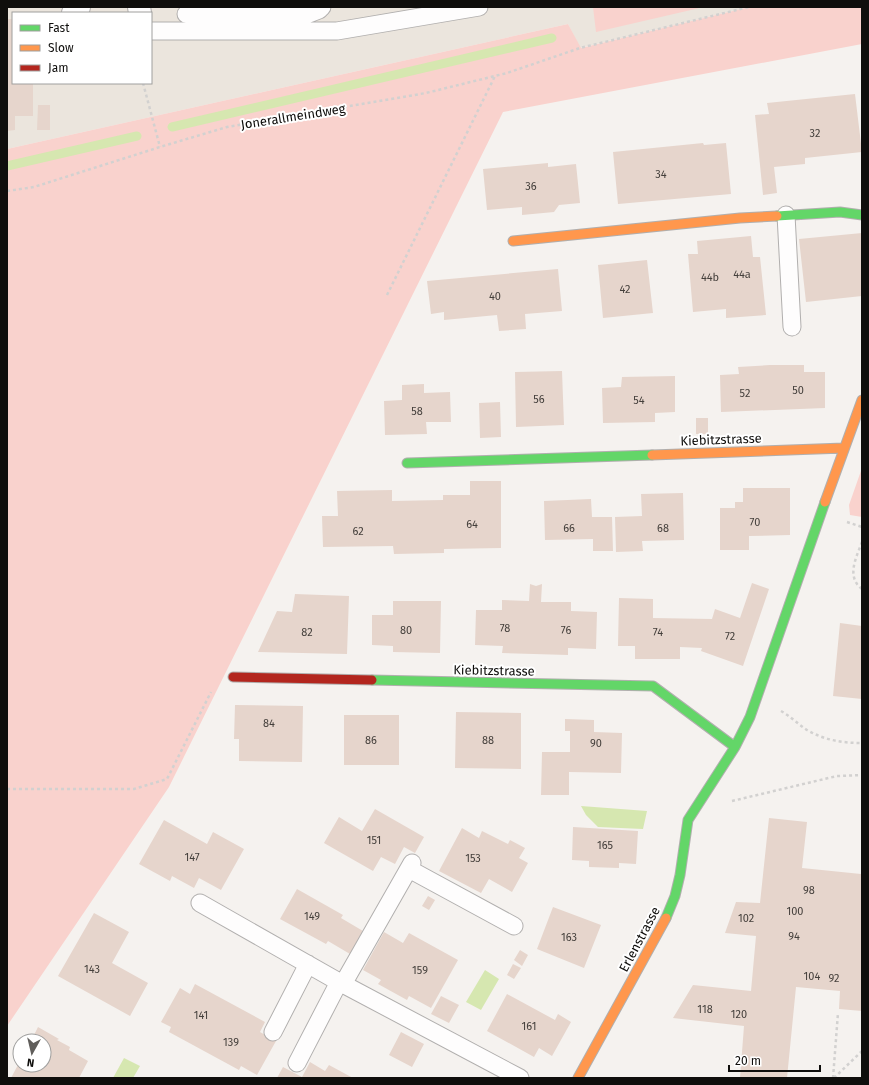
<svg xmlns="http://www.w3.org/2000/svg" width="869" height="1085" font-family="'Fira Sans',sans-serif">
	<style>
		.built { fill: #ebe5dd; fill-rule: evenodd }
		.green { fill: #f9d2cd }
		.water { fill: #d6e7b0 }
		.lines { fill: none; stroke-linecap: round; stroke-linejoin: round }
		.stream { stroke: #d6e7b0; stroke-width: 9 }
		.building { fill: #e6d5cc }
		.lane-casing { stroke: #b1afae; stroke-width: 19 }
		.street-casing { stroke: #b1afae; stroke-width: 24 }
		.fast-casing { stroke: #b1afae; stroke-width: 11 }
		.slow-casing { stroke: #b1afae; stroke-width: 11 }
		.jam-casing { stroke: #b1afae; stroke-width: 11 }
		.path { stroke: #d2d1d0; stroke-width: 2.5; stroke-dasharray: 3 3; stroke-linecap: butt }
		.lane { stroke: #fefdfd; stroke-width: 17 }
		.street { stroke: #fefdfd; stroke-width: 22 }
		.fast { stroke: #63d668; stroke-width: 9 }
		.slow { stroke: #ff974d; stroke-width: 9 }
		.jam { stroke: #b3261e; stroke-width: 9 }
		.labels { text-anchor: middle; stroke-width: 4; stroke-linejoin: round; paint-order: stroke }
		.number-label { font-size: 11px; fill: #45403c }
		.street-label { font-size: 13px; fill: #0f0e0c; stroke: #fff }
	</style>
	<rect width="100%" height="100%" fill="#f5f2ef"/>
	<!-- built -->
	<path class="built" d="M 7,7 L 749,7 L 580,48 L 568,24 L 7,149 ZM 13,13 L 151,13 L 151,83 L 13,83 Z"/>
	<!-- green -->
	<path class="green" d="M 593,7 L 704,7 L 596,32 Z
		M 749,7 L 862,7 L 862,44 L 503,112 L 169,787 L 7,1026 L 7,149 L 568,24 L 581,48 Z
		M 862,468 L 862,517 L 850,515 L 849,505 Z"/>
	<!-- water -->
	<path class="water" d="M 581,806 L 647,811 L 643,829 L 598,827 L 586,815 Z
		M 485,970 L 499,979 L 481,1010 L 466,1002 Z
		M 124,1058 L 140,1066 L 133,1078 L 113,1078 Z"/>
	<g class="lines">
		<!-- stream -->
		<path class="stream" d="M 172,127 L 552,38
			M 7,166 L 137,136"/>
	</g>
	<!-- building -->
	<path class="building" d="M 7,19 L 13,19 L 13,83 L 33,83 L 33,116 L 15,116 L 15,130 L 7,131 Z
		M 855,94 L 862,152 L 805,158 L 805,164 L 774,167 L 777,193 L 763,195 L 755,115 L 769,114 L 767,103 Z
		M 38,105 L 50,105 L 50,130 L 37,130 Z
		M 703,143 L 704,145 L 726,143 L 731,194 L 618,204 L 613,152 Z
		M 548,163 L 548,167 L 576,164 L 580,203 L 559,205 L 554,212 L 522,215 L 522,207 L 487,210 L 483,169 Z
		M 862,233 L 862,296 L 806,302 L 799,239 Z
		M 751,236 L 753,257 L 760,257 L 766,315 L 726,318 L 726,309 L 693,312 L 688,254 L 698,254 L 697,241 Z
		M 647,260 L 653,313 L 603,318 L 598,265 Z
		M 558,269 L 562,311 L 525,314 L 526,329 L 499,331 L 497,315 L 444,320 L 444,312 L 431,314 L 427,281 Z
		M 770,365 L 804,365 L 804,372 L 825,372 L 825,408 L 721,412 L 720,375 L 739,374 L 738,367 Z
		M 562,371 L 564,425 L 516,427 L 515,372 Z
		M 675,376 L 675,412 L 655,413 L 655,422 L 603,423 L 602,388 L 621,387 L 622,377 Z
		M 424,384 L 424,393 L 450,392 L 451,422 L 426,422 L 427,434 L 385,435 L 384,401 L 402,400 L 402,385 Z
		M 500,402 L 501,437 L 480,438 L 479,403 Z
		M 696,418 L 708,418 L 708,434 L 696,434 Z
		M 470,481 L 501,481 L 501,548 L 444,549 L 444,553 L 394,554 L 393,546 L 323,547 L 322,516 L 338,516 L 337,491 L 392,490 L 392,501 L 443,500 L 443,495 L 470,495 Z
		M 743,488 L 790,488 L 790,535 L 749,536 L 749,550 L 720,550 L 720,508 L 735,508 L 735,502 L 743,502 Z
		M 683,493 L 684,540 L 642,541 L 643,551 L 616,552 L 615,517 L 642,516 L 641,494 Z
		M 591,499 L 592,517 L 612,517 L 613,551 L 593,551 L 593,539 L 545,540 L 544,501 Z
		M 752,583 L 769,589 L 743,666 L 701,651 L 702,648 L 680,647 L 680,659 L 635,659 L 635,646 L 618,646 L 619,598 L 653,599 L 653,618 L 712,619 L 715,609 L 740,618 Z
		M 530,584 L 536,586 L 542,584 L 541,602 L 571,602 L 571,611 L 597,612 L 596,649 L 568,648 L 568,655 L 502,653 L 503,646 L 475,645 L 476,610 L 502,610 L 502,600 L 529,601 Z
		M 295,594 L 349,596 L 347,654 L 258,652 L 277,611 L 292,612 Z
		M 393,601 L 441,601 L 440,653 L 393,652 L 393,646 L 372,645 L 372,615 L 393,615 Z
		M 840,623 L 862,626 L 862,699 L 833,696 Z
		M 235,705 L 303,706 L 302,762 L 239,761 L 239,739 L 234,739 Z
		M 456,712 L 521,713 L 521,769 L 455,768 Z
		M 344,715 L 399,715 L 399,765 L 344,765 Z
		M 565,719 L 594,720 L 594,732 L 622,733 L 621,773 L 569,772 L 569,795 L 541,795 L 542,752 L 570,752 L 570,731 L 565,731 Z
		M 375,809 L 424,837 L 415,853 L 404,847 L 395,864 L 381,857 L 373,871 L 324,843 L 339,817 L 362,831 Z
		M 769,818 L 807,822 L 802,868 L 861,874 L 862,871 L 862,1011 L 839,1009 L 840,991 L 796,987 L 787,1078 L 740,1078 L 744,1026 L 673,1018 L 693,985 L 751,991 L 756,936 L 725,933 L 736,902 L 760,903 Z
		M 164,820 L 207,844 L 213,832 L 244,849 L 221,890 L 199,878 L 194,888 L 172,876 L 170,881 L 139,864 Z
		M 573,827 L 638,831 L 636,864 L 619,863 L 619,868 L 589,867 L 589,861 L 572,860 Z
		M 462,828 L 479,838 L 482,831 L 508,844 L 510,840 L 525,848 L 519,858 L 528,863 L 512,892 L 489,879 L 481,893 L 439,871 Z
		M 297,889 L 343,915 L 341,918 L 363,931 L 350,954 L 328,941 L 326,944 L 280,919 Z
		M 428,896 L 435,900 L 429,910 L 422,906 Z
		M 553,907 L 601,925 L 584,968 L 537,949 Z
		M 94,913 L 129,932 L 112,963 L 148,983 L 130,1016 L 58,976 Z
		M 384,932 L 403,943 L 409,933 L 458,960 L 431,1008 L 409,996 L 407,1000 L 378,984 L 381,980 L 363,970 Z
		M 520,950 L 528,955 L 522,966 L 514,960 Z
		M 513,964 L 521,968 L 514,979 L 507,975 Z
		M 195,984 L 265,1022 L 260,1032 L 276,1041 L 257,1075 L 241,1066 L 239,1070 L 169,1032 L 171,1027 L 161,1022 L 180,988 L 190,994 Z
		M 507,994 L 555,1020 L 558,1014 L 571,1022 L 552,1056 L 539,1048 L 534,1057 L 487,1031 Z
		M 441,996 L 459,1005 L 449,1023 L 431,1014 Z
		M 38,1027 L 59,1039 L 57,1040 L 70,1047 L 69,1050 L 88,1061 L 79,1078 L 11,1078 L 20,1061 L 20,1065 L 44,1065 L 44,1041 L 31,1041 Z
		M 401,1032 L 424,1044 L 412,1067 L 389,1055 Z
		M 310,1062 L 325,1071 L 329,1065 L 353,1078 L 277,1078 L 283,1067 L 302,1077 Z"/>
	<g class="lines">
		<!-- lane casing -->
		<g class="lane-casing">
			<path id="lane" d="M 186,14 L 306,15 L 319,10 L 322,7
				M 151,31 L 337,31 L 479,7
				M 786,215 L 792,327
				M 409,869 L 514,926
				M 200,903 L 339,982 L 520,1078
				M 343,984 L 412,863
				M 273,1032 L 308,964
				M 297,1063 L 339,982"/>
		</g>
		<!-- street casing -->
		<g class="street-casing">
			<path id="street" d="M 139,7 L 140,13
				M 73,13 L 79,7"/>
		</g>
		<!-- fast casing -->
		<g class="fast-casing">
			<path id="fast" d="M 777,216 L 840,212 L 862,215
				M 407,463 L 652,455
				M 372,680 L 653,686 L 735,747
				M 666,918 L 675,896 L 680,875 L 688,820 L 735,747 L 750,717 L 825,502"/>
		</g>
		<!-- slow casing -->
		<g class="slow-casing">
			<path id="slow" d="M 513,241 L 740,218 L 777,216
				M 652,455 L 844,448
				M 825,502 L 862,400
				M 578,1078 L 666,918"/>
		</g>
		<!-- jam casing -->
		<g class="jam-casing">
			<path id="jam" d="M 233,677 L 372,680"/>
		</g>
		<!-- path -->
		<path class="path" d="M 143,83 L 160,147
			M 7,191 L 34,187 L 160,147 L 227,127 L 426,93 L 507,73 L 580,48 L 749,7
			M 387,295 L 495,76
			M 847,522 L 862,527
			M 862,542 C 856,558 846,577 862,589
			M 781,711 C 790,716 798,724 807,730 C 824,740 842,743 862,743
			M 7,789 L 134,789 L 167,779 L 211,692
			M 732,801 L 837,776 L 862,775
			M 833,1078 L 838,1013
			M 834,1078 L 862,1051"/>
		<!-- lane -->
		<use href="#lane" class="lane"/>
		<!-- street -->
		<use href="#street" class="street"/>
		<!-- fast -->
		<use href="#fast" class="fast"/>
		<!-- slow -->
		<use href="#slow" class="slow"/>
		<!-- jam -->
		<use href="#jam" class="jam"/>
	</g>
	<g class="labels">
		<!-- number labels -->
		<g class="number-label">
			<text x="815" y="137">32</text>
			<text x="661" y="178">34</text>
			<text x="531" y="190">36</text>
			<text x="742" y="278">44a</text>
			<text x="710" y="281">44b</text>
			<text x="625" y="293">42</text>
			<text x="495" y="300">40</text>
			<text x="798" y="394">50</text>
			<text x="745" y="397">52</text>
			<text x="539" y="403">56</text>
			<text x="639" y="404">54</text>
			<text x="417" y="415">58</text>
			<text x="755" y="526">70</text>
			<text x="472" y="528">64</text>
			<text x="569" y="532">66</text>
			<text x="663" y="532">68</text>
			<text x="358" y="535">62</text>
			<text x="505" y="632">78</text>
			<text x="406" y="634">80</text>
			<text x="566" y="634">76</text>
			<text x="307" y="636">82</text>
			<text x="658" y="636">74</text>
			<text x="730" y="640">72</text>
			<text x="269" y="727">84</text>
			<text x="371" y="744">86</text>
			<text x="488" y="744">88</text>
			<text x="596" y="747">90</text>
			<text x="374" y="844">151</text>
			<text x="605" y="849">165</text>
			<text x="192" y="861">147</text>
			<text x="473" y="862">153</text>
			<text x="809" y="894">98</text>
			<text x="795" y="915">100</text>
			<text x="312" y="920">149</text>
			<text x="746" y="922">102</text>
			<text x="794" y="940">94</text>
			<text x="569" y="941">163</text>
			<text x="92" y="973">143</text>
			<text x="420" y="974">159</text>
			<text x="812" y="980">104</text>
			<text x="834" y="982">92</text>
			<text x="705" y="1013">118</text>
			<text x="739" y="1018">120</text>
			<text x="201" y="1019">141</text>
			<text x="529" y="1030">161</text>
			<text x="231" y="1046">139</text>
		</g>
		<!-- street labels -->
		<g class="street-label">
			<text transform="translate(293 116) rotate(-9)" y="5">Jonerallmeindweg</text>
			<text transform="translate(721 439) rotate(-2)" y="5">Kiebitzstrasse</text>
			<text transform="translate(494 670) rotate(1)" y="5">Kiebitzstrasse</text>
			<text transform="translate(639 939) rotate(-62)" y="5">Erlenstrasse</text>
		</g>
	</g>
	<!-- border -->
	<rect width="869" height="1085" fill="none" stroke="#0f0e0c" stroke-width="16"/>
	<!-- legend -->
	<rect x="12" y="12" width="140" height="72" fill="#ffffff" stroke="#9f9f9e"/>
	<rect x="20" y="25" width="20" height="6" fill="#63d668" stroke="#9f9f9e"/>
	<text x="48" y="32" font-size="12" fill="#0f0e0c">Fast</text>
	<rect x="20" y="45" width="20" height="6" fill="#ff974d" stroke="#9f9f9e"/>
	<text x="48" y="52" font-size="12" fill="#0f0e0c">Slow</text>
	<rect x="20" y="65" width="20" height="6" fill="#b3261e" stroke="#9f9f9e"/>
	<text x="48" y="72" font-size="12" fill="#0f0e0c">Jam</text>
	<!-- north arrow -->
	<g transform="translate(32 1053) rotate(188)"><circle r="19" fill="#ffffff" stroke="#9f9f9e"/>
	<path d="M0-3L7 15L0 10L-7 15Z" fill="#605e5b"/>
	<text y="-6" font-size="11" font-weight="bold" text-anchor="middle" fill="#0f0e0c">N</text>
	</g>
	<!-- scale -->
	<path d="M729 1065v6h91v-6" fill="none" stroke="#0f0e0c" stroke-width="2"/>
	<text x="735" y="1065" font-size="12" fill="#0f0e0c" stroke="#ffffff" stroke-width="3" paint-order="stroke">20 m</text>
</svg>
